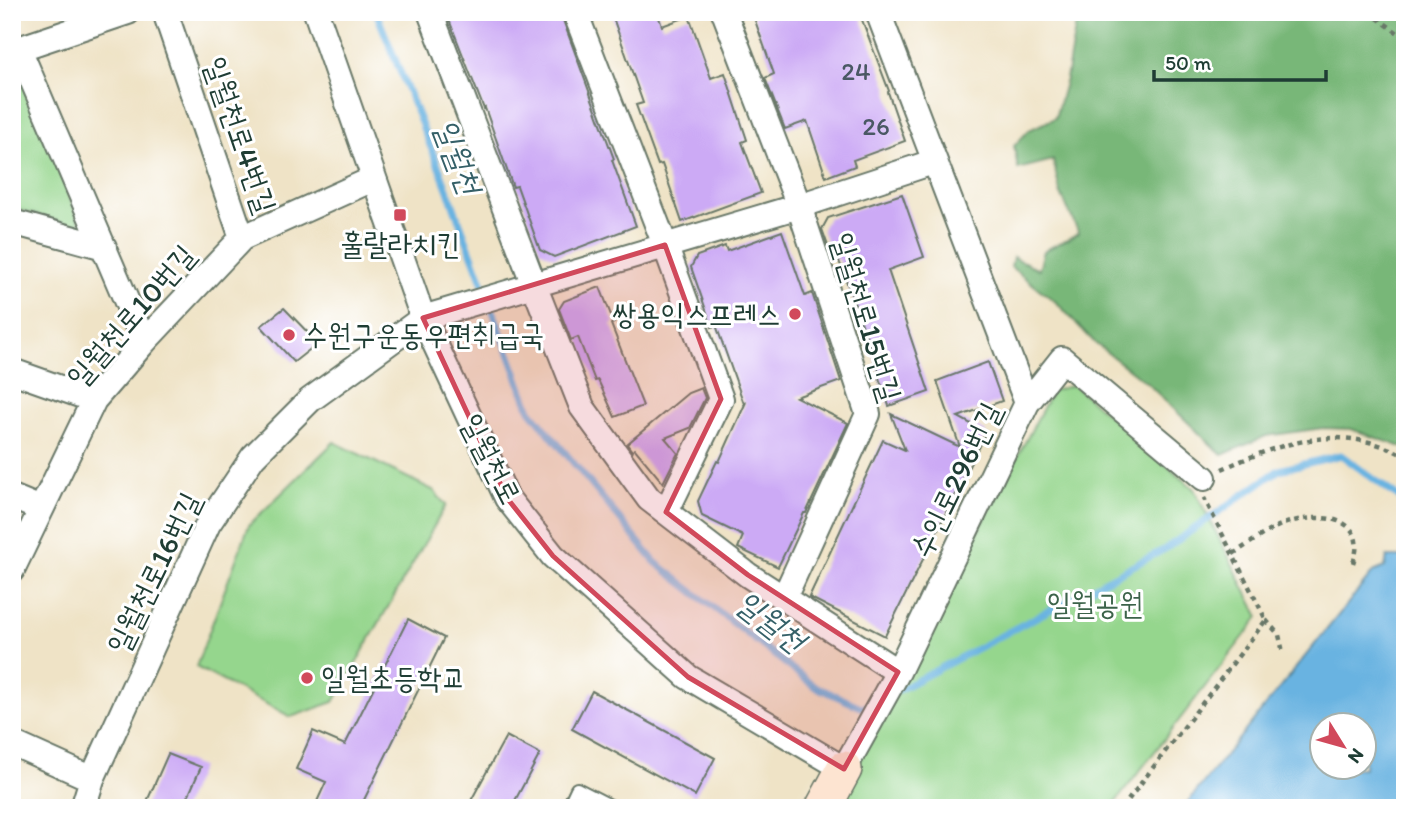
<svg xmlns="http://www.w3.org/2000/svg" width="1417" height="820" font-family="Itim,'Poor Story',sans-serif">
	<style>
		.green { fill: #95d68d; stroke: #5a8a60; stroke-width: 2 }
		.forest { fill: #78b778; stroke: #4c7a56; stroke-width: 2 }
		.water { fill: #69b3e1; stroke: #44788a; stroke-width: 2; fill-rule: evenodd }
		.lines { fill: none; stroke-linecap: round; stroke-linejoin: round }
		.stream { stroke: #69b3e1; stroke-width: 7 }
		.building { fill: #ccaaf5 }
		.lane-casing { stroke: #687767; stroke-width: 16 }
		.street-casing { stroke: #687767; stroke-width: 28 }
		.secondary-casing { stroke: #687767; stroke-width: 38 }
		.path { stroke: #687767; stroke-width: 4.5; stroke-dasharray: 5 5; stroke-linecap: butt }
		.lane { stroke: #fff; stroke-width: 12 }
		.street { stroke: #fff; stroke-width: 24 }
		.secondary { stroke: #fde4d1; stroke-width: 35 }
		.marked { fill: #d1495b; fill-opacity: 0.2; stroke: #d1495b; stroke-width: 5; stroke-linejoin: round }
		.poi-dot { fill: #d1495b; stroke: #fff; stroke-width: 2.5 }
		.labels { text-anchor: middle; stroke-width: 6; stroke-linejoin: round; paint-order: stroke }
		.number-label { font-size: 26px; fill: #4a5864 }
		.street-label { font-size: 30px; fill: #1f3d34; stroke: #fff }
		.poi-label { font-size: 30px; fill: #1f3d34; stroke: #fff; text-anchor: start }
		.park-label { font-size: 30px; fill: #3c634a; stroke: #fff }
		.water-label { font-size: 32px; font-style: italic; fill: #356068; stroke: #fff }
	</style>
	<rect width="100%" height="100%" fill="#fff"/>
	<filter id="ink" filterUnits="userSpaceOnUse"><feTurbulence type="fractalNoise" baseFrequency=".0143" numOctaves="2"/><feDisplacementMap in="SourceGraphic" scale="14" xChannelSelector="R" yChannelSelector="G"/><feConvolveMatrix kernelMatrix="1 2 1 2 8 2 1 2 1" color-interpolation-filters="sRGB"/></filter>
	<filter id="wash" filterUnits="userSpaceOnUse"><feTurbulence type="fractalNoise" baseFrequency=".00686" numOctaves="4" result="noise"/><feDisplacementMap in="SourceGraphic" scale="28" xChannelSelector="R" yChannelSelector="G"/><feGaussianBlur stdDeviation="1.57" result="paint"/><feColorMatrix in="noise" values="0 0 0 0 0 0 0 0 0 0 0 0 0 0 0 0 0 1.4 0 .05"/><feComposite in="paint" operator="in"/></filter>
	<g filter="url(#wash)">
		<rect width="100%" height="100%" fill="#efe3c6"/>
		<!-- green -->
		<path class="green" d="M 19,72 L 82,228 L 12,208 L 12,74 Z
			M 1073,385 L 1194,489 L 1259,617 L 1111,808 L 833,808 L 1052,391 Z
			M 334,442 L 433,490 L 446,505 L 334,702 L 291,717 L 196,667 L 249,525 Z"/>
		<!-- forest -->
		<path class="forest" d="M 1078,12 L 1405,12 L 1405,448 L 1351,429 L 1323,428 L 1266,436 L 1222,455 L 1147,383 L 1096,344 L 1057,303 L 1011,267 L 1013,257 L 1039,269 L 1044,251 L 1079,233 L 1060,192 L 1053,160 L 1018,169 L 1014,146 L 1029,130 L 1055,118 L 1066,79 Z"/>
		<!-- water -->
		<path class="water" d="M 1387,557 L 1405,557 L 1405,808 L 1183,808 L 1373,572 L 1385,567 ZM 1322,726 L 1364,726 L 1364,768 L 1322,768 Z"/>
		<g class="lines">
			<!-- stream -->
			<path class="stream" d="M 376,12 L 442,175 L 530,410 L 655,562 L 814,686 L 863,708 L 872,704
				M 895,692 L 1165,549 L 1279,470 L 1341,455 L 1405,502"/>
		</g>
		<g id="blocks">
			<!-- building -->
			<path class="building" d="M 446,12 L 560,12 L 614,159 L 612,160 L 636,226 L 554,257 L 540,250 L 517,186 L 513,187 L 485,108 L 484,109 Z
				M 611,12 L 657,12 L 662,26 L 689,16 L 711,78 L 725,73 L 747,140 L 742,142 L 761,193 L 682,222 L 662,164 L 658,165 L 636,105 L 643,103 Z
				M 752,12 L 859,12 L 889,91 L 888,92 L 905,141 L 853,160 L 855,166 L 826,177 L 807,121 L 785,129 L 765,78 L 774,74 Z
				M 902,194 L 924,257 L 888,270 L 929,392 L 889,406 L 878,375 L 880,374 L 838,258 L 833,260 L 822,229 L 828,218 Z
				M 782,231 L 805,296 L 812,293 L 841,381 L 796,397 L 848,423 L 806,513 L 804,513 L 778,567 L 738,548 L 743,536 L 702,516 L 698,501 L 717,461 L 719,462 L 746,402 L 744,404 L 716,325 L 712,327 L 691,267 L 697,256 L 725,246 L 727,251 Z
				M 600,287 L 614,323 L 611,324 L 643,406 L 615,417 L 598,380 L 595,381 L 578,337 L 571,340 L 559,309 L 564,301 Z
				M 284,308 L 318,343 L 294,362 L 261,326 Z
				M 988,362 L 1002,401 L 958,417 L 986,432 L 885,636 L 809,597 L 883,440 L 905,450 L 891,414 L 960,447 L 937,381 Z
				M 701,388 L 705,398 L 690,428 L 665,438 L 678,453 L 663,483 L 635,449 L 632,451 L 627,444 L 688,393 Z
				M 408,619 L 444,638 L 360,808 L 314,808 L 326,782 L 296,769 L 313,731 L 345,745 Z
				M 592,691 L 715,758 L 695,796 L 572,729 Z
				M 506,736 L 540,754 L 511,808 L 467,808 Z
				M 168,754 L 201,767 L 183,808 L 144,808 Z"/>
		</g>
	</g>
	<g filter="url(#ink)">
		<use href="#blocks" fill-opacity="0" stroke="#687767" stroke-width="2"/>
		<g class="lines">
			<!-- lane casing -->
			<g class="lane-casing">
				<path id="lane" d="M 568,808 L 577,789 L 614,808"/>
			</g>
			<!-- street casing -->
			<g class="street-casing">
				<path id="street" d="M 165,12 L 242,238
					M 316,12 L 423,318 L 507,498 L 553,556 L 688,677 L 844,769 L 898,672 L 1027,403 L 878,12
					M 430,12 L 534,285 L 799,206 L 933,162
					M 575,12 L 665,245 L 721,399 L 666,512
					M 724,12 L 799,206 L 868,414 L 784,598
					M 19,49 L 144,342
					M 12,51 L 128,12
					M 12,222 L 104,247
					M 12,371 L 94,400
					M 1027,403 L 1062,359 L 1204,478
					M 12,497 L 41,509
					M 12,570 L 94,400 L 144,342 L 242,238 L 373,179
					M 12,743 L 92,779
					M 83,808 L 92,779 L 208,524 L 253,457 L 310,400 L 423,318 L 534,285 L 582,407 L 649,499 L 748,575 L 898,672"/>
			</g>
			<!-- secondary casing -->
			<g class="secondary-casing">
				<path id="secondary" d="M 823,808 L 844,769"/>
			</g>
			<!-- path -->
			<path class="path" d="M 1369,12 L 1405,38
				M 1222,469 C 1283,442 1342,422 1405,456
				M 1233,554 C 1248,545 1264,532 1281,525 C 1314,512 1371,513 1353,563
				M 1266,620 L 1279,635 L 1283,652
				M 1122,808 L 1266,620 L 1204,498"/>
			<!-- lane -->
			<use href="#lane" class="lane"/>
			<!-- street -->
			<use href="#street" class="street"/>
			<!-- secondary -->
			<use href="#secondary" class="secondary"/>
		</g>
	</g>
	<!-- marked area -->
	<path class="marked" d="M 665,245 L 721,399 L 666,512 L 748,575 L 898,672 L 844,769 L 688,677 L 553,556 L 507,498 L 423,318 Z"/>
	<!-- markers -->
	<g class="poi-dot">
		<rect x="393" y="208" width="14" height="14" rx="3.5"/>
		<circle cx="795" cy="314" r="7"/>
		<circle cx="289" cy="335" r="7"/>
		<circle cx="307" cy="678" r="7"/>
	</g>
	<g class="labels">
		<!-- number labels -->
		<g class="number-label">
			<text x="856" y="80">24</text>
			<text x="876" y="135">26</text>
		</g>
		<!-- street labels -->
		<g class="street-label">
			<text transform="translate(240 135) rotate(71)" y="10">일월천로4번길</text>
			<text transform="translate(131 316) rotate(-49)" y="10">일월천로10번길</text>
			<text transform="translate(866 317) rotate(73)" y="10">일월천로15번길</text>
			<text transform="translate(491 459) rotate(63)" y="10">일월천로</text>
			<text transform="translate(956 480) rotate(-64)" y="10">수인로296번길</text>
			<text transform="translate(154 573) rotate(-64)" y="10">일월천로16번길</text>
		</g>
		<!-- poi labels -->
		<g class="poi-label">
			<text x="400" y="254" text-anchor="middle">훌랄라치킨</text>
			<text x="781" y="324" text-anchor="end">쌍용익스프레스</text>
			<text x="303" y="345">수원구운동우편취급국</text>
			<text x="321" y="688">일월초등학교</text>
		</g>
		<!-- park labels -->
		<g class="park-label">
			<text x="1095" y="614">일월공원</text>
		</g>
		<!-- water labels -->
		<g class="water-label">
			<text transform="translate(458 156) rotate(69)" y="11">일월천</text>
			<text transform="translate(771 621) rotate(38)" y="11">일월천</text>
		</g>
	</g>
	<!-- margin -->
	<rect width="1417" height="820" fill="none" stroke="#fff" stroke-width="42"/>
	<!-- north arrow -->
	<g transform="translate(1343 746) rotate(127)"><circle r="33" fill="#ffffff" stroke="#a5b1ae" stroke-width="2"/>
	<path d="M0-5L12 26L0 18L-12 26Z" fill="#d1495b"/>
	<text y="-10" font-size="19" font-weight="bold" text-anchor="middle" fill="#1f3d34">N</text>
	</g>
	<!-- scale -->
	<path d="M1154 70v10h172v-10" fill="none" stroke="#1f3d34" stroke-width="3.5"/>
	<text x="1165" y="70" font-size="21" fill="#1f3d34" stroke="#ffffff" stroke-width="5" paint-order="stroke">50 m</text>
</svg>
